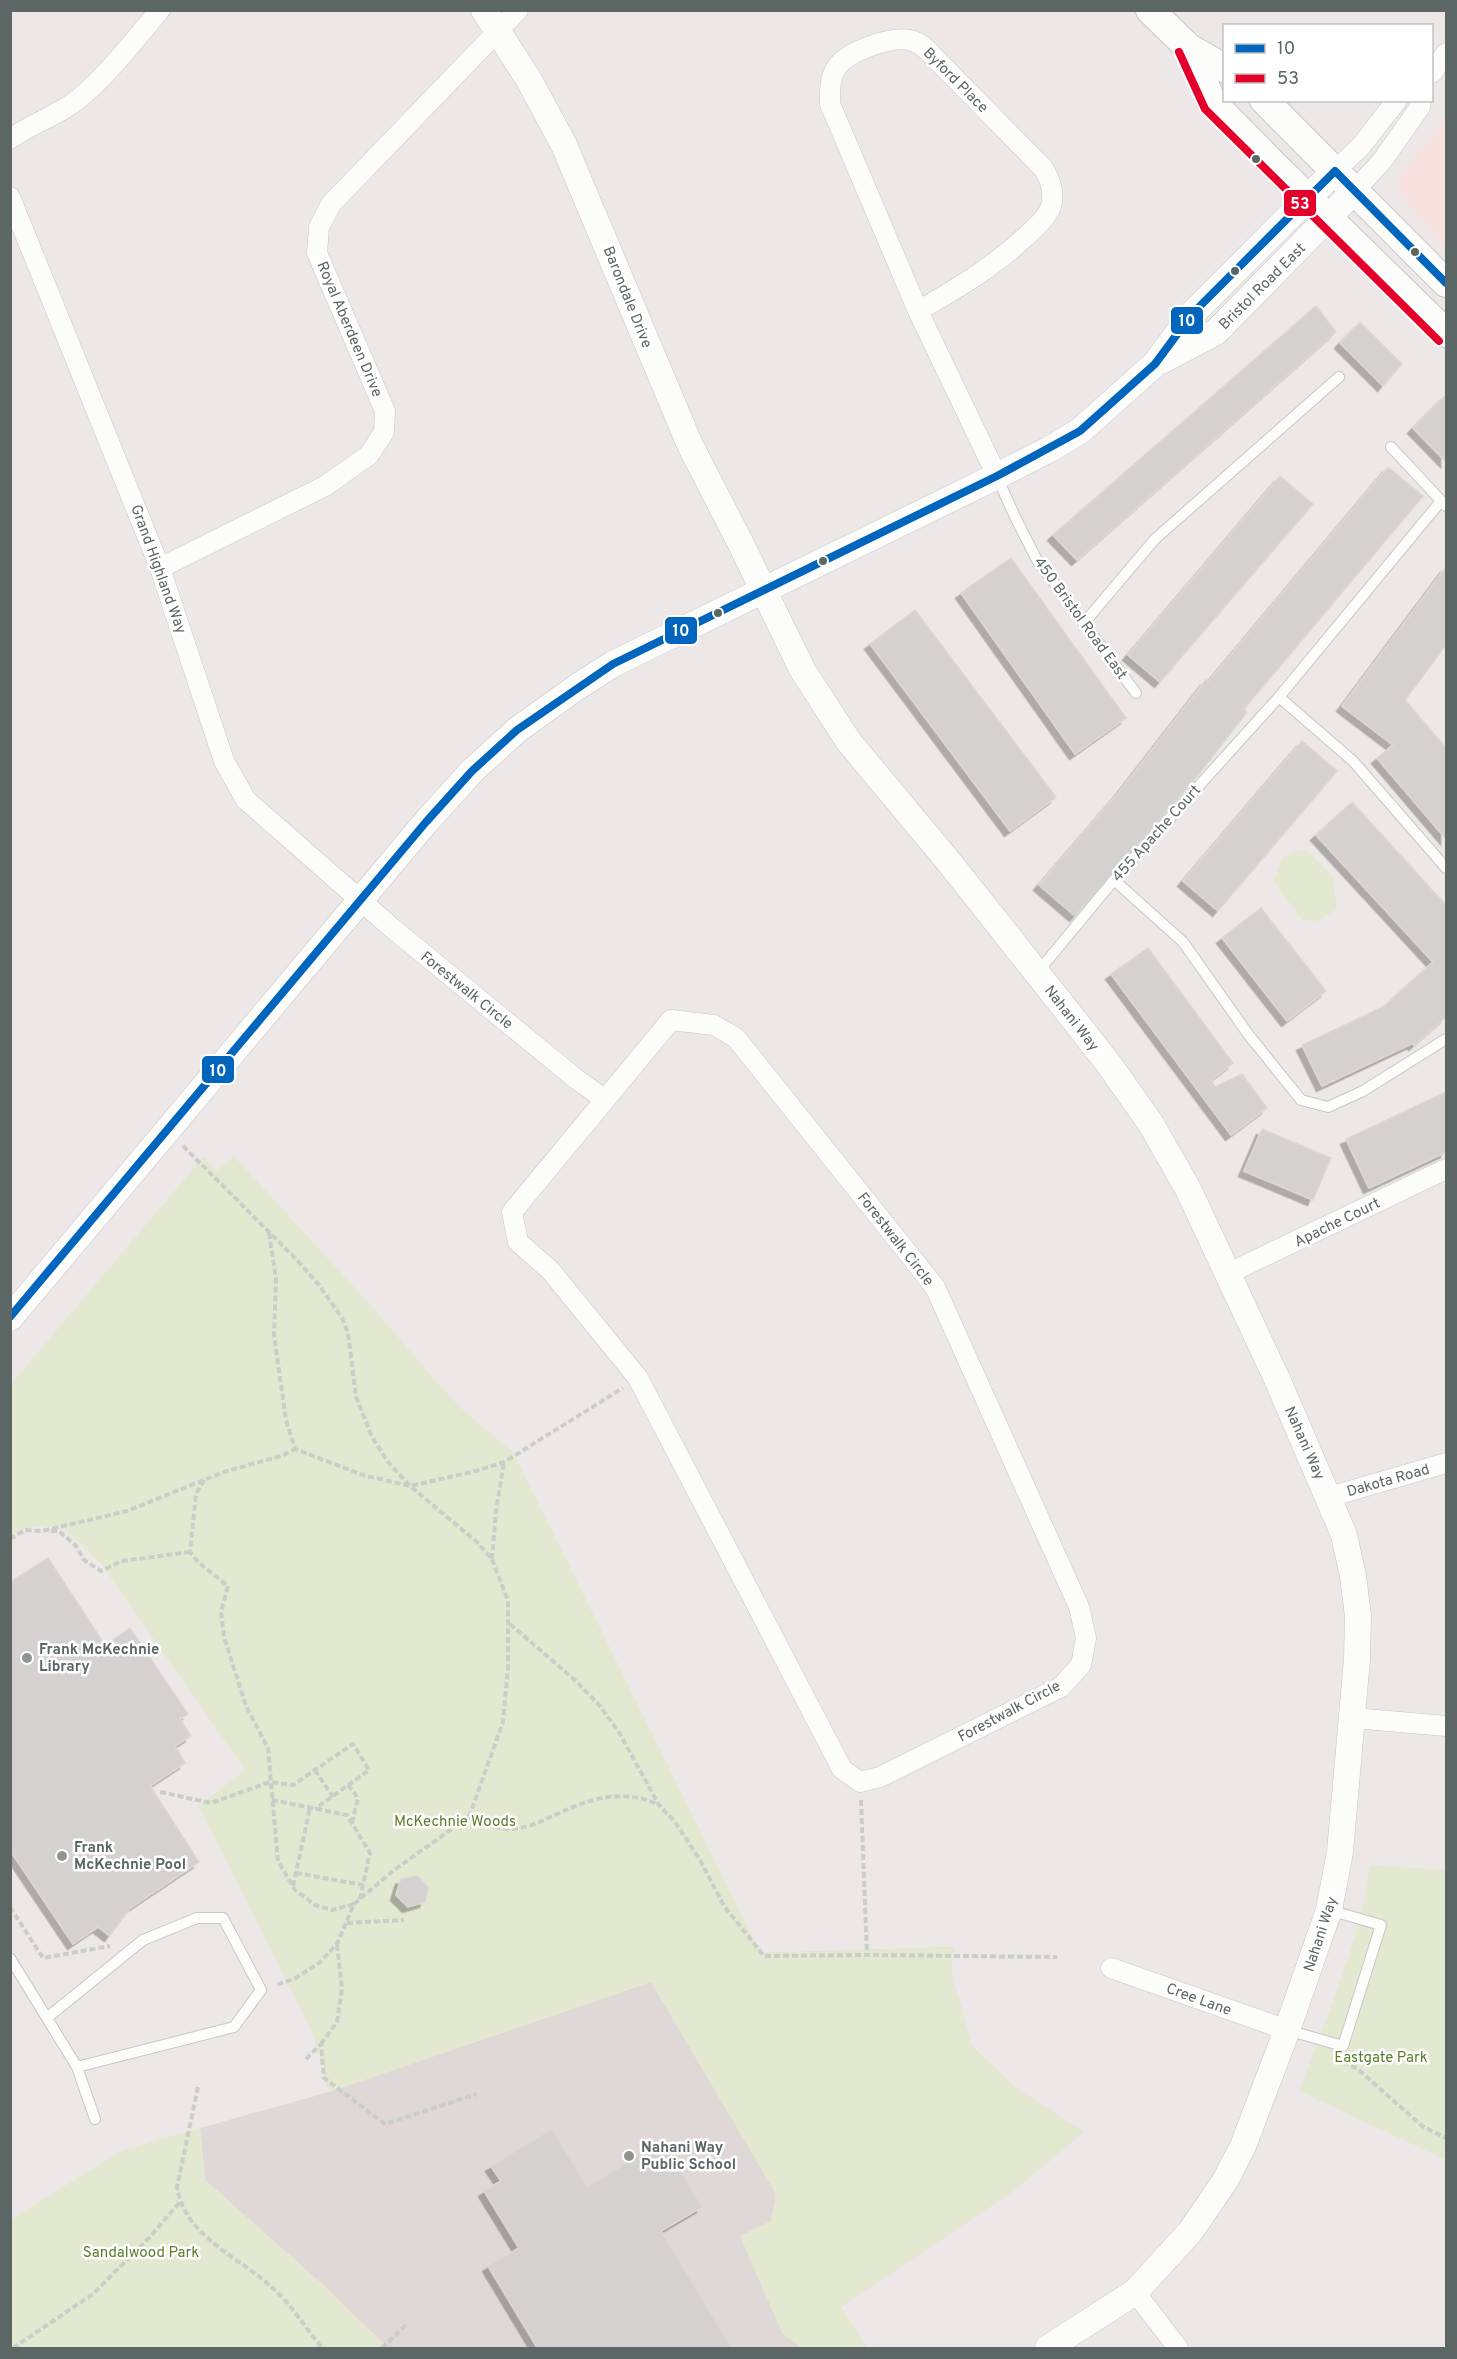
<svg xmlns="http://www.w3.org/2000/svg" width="1457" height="2359" font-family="Overpass,sans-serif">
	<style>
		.commercial { fill: #f7e2e0 }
		.education { fill: #dfd8d6 }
		.green { fill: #e3e9d1 }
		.building { fill: #d5d1d1; stroke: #dcd7d6; stroke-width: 1.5; filter: url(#shadow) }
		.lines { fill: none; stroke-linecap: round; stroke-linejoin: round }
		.service-casing { stroke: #c7c6c6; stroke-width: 12 }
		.minor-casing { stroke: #c7c6c6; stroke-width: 21 }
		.tertiary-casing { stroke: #c7c6c6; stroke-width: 27 }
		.secondary-casing { stroke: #c7c7c6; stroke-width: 30 }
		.path { stroke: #c9cec8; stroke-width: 4; stroke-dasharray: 6 3; stroke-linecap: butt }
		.service { stroke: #fcfcfb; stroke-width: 10 }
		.minor { stroke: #fcfcfb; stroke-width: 20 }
		.tertiary { stroke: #fcfcfb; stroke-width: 26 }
		.secondary { stroke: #fcfcfb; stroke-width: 28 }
		.bus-1-casing { stroke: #fff; stroke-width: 12 }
		.bus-2-casing { stroke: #fff; stroke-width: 12 }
		.bus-1 { stroke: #0065bd; stroke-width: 8 }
		.bus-2 { stroke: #e4002b; stroke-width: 8 }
		.bus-dot { fill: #5c6665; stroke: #fff; stroke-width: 2 }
		.poi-dot { fill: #8f9492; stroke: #fff; stroke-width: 2 }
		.labels { text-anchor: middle; stroke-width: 5; stroke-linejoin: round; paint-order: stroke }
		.street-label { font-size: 15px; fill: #5c6665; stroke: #fff }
		.poi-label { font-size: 15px; font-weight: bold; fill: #5c6665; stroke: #fff; text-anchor: start }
		.park-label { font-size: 15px; fill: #5d7d2c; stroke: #fff }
		.line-badge { stroke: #fff; stroke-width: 2 }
		.badge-label { font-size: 16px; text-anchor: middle; font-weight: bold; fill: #fff }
	</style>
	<defs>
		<filter id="shadow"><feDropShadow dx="-5.5" dy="5.5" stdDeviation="0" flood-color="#0004"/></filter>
	</defs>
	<rect width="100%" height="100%" fill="#ede8e7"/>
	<!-- commercial -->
	<path class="commercial" d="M 1446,118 L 1446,248 L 1403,197 L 1399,187 L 1400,177 Z"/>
	<!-- education -->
	<path class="education" d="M 954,1947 L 951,1972 L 972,2046 L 1016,2088 L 1084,2132 L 1013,2191 L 841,2307 L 867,2348 L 388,2348 L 323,2285 L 205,2180 L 200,2128 L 329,2092 L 651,1982 L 762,1953 Z"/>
	<!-- green -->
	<path class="green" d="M 1307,850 L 1333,876 L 1337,909 L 1318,921 L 1302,920 L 1274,882 C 1282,859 1281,852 1307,850 Z
		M 204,1156 L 216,1171 L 234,1156 L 376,1311 L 441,1387 L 464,1411 L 513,1452 L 761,1953 L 954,1947 L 951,1972 L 972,2046 L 1016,2088 L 1084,2132 L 1013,2191 L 841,2307 L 867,2348 L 802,2348 L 782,2333 L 740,2236 L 771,2221 L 776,2194 L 651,1982 L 329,2092 L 311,2029 L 198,1806 L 245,1770 L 101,1564 L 64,1528 L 44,1526 L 26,1528 L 11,1537 L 11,1384 Z
		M 1370,1865 L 1446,1870 L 1446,2160 L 1299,2091 C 1326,2017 1360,1942 1370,1865 Z
		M 200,2128 L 205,2180 L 323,2285 L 388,2348 L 11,2348 L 11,2219 L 123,2150 Z"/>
	<!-- building -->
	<path class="building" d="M 1316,306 L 1336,332 L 1077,560 L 1053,535 Z
		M 1360,322 L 1402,364 L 1383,386 L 1340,343 Z
		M 1446,395 L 1446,462 L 1413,428 Z
		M 1388,467 L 1423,496 L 1244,709 L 1247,712 L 1199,774 L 1075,916 L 1039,885 L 1119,792 L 1206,680 L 1208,682 Z
		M 1280,476 L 1313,504 L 1160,682 L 1128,655 Z
		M 1011,558 L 1126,718 L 1075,754 L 961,593 Z
		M 1446,567 L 1446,645 L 1405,700 L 1446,748 L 1446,839 L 1377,758 L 1393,745 L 1342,706 Z
		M 915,610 L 1056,797 L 1010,831 L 870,644 Z
		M 1302,741 L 1337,771 L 1218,911 L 1183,881 Z
		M 1352,802 L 1446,905 L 1446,1017 L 1414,1045 L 1413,1043 L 1322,1086 L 1302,1045 L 1383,1007 L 1433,962 L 1316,835 Z
		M 1261,908 L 1326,991 L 1287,1021 L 1222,938 Z
		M 1148,948 L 1233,1063 L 1211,1080 L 1215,1087 L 1242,1074 L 1267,1108 L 1231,1135 L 1111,974 Z
		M 1446,1092 L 1446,1152 L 1369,1188 L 1346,1139 Z
		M 1262,1129 L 1331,1158 L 1313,1200 L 1244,1171 Z
		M 48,1558 L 105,1645 L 130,1628 L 188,1714 L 180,1719 L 191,1736 L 175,1746 L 185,1763 L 150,1786 L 199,1862 L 129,1909 L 110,1936 L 98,1927 L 73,1944 L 10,1850 L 10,1582 Z
		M 418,1876 L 428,1888 L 425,1902 L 408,1907 L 396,1895 L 401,1879 Z
		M 552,2129 L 587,2187 L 663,2141 L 702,2207 L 661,2231 L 732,2349 L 538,2349 L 488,2266 L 519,2248 L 484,2191 L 501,2181 L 491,2166 Z"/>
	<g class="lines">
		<!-- service casing -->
		<g class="service-casing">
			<path id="service" d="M 1391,447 L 1446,506
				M 997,477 L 1016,519 L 1037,560 L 1136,693
				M 1084,623 L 1155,539 L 1339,377
				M 1279,697 L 1353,761 L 1446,868
				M 1114,880 L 1183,942 L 1248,1034 L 1301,1100 L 1328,1107 L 1363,1091 L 1446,1039
				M 1037,973 L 1114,880 L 1279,697 L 1441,501
				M 10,1958 L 77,2067 L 95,2119
				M 48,2017 L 143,1940 L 197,1918 L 223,1918 L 261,1990 L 234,2027 L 77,2067
				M 1287,2030 L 1343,2046 L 1381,1925 L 1329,1910"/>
		</g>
		<!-- minor casing -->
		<g class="minor-casing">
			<path id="minor" d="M 1432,73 L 1446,53
				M 10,139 C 28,126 48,119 67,107 C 97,89 136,38 160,10
				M 1335,171 L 1361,146 L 1397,100
				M 1355,190 L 1382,161 L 1420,107 L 1421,100
				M 10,197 L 160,568 L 224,761 L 246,800 L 392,928 L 575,1078 L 604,1099
				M 918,311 C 956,289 992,268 1024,238 C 1033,230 1043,222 1049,211 C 1056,197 1051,180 1043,168 L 926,49 C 920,44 916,41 909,40 C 891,36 846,52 837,67 C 829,78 830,91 830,104 L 918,311 L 997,476
				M 160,568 L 325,486 L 369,455 L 384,432 L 385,411 L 317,253 L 319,227 L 331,204 L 518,10
				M 671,1020 L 714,1025 L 736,1038 L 935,1287 L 1079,1607 L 1086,1638 L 1081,1665 L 1061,1687 L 880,1777 L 860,1782 L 842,1769 L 638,1378 L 550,1270 L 518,1242 L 512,1212 Z
				M 1227,1274 L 1446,1169
				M 1329,1497 L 1446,1463
				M 1353,1718 L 1446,1726
				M 1111,1968 L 1287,2030
				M 1135,2292 L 1178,2348"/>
		</g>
		<!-- tertiary casing -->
		<g class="tertiary-casing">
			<path id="tertiary" d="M 484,10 L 529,80 L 564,145 L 690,445 L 741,544 L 803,671 L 849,742 L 949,862 L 1037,973 L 1108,1063 L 1151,1124 L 1188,1189 L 1277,1379 L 1344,1535 L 1353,1576 L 1358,1616 L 1357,1659 L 1340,1852 L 1329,1910 L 1287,2030 L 1243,2146 L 1225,2181 L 1190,2232 L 1135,2292 L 1048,2348
				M 1161,361 L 1216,332 L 1355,190
				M 10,1318 L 426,822 L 472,771 L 517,730 L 577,687 L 613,664 L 997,476 L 1050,449 L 1080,431 L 1155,364 L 1192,314 L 1335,171"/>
		</g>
		<!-- secondary casing -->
		<g class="secondary-casing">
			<path id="secondary" d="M 1150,10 L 1189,48 L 1224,68
				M 1189,48 L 1212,102 L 1273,164 L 1446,333
				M 1264,100 L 1446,283"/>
		</g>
		<!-- path -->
		<path class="path" d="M 183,1146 L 297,1260 L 319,1285 L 342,1318 L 348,1333 L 356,1397 L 372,1437 L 388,1462 L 410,1486 L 477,1542 L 492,1559 L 508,1601 L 508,1668 L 503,1722 L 469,1817 L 394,1870 L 354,1904 L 337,1944 L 319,1963 L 294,1979 L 276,1985
			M 269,1233 L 276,1279 L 274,1335 L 286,1420 L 295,1449 L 363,1475 L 410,1486 L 476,1471 L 504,1462 L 623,1388
			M 204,1480 L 196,1494 L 190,1552 L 198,1562 L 228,1586 L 221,1612 L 224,1637 L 246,1706 L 268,1748 L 278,1861 L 295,1890 L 315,1905 L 332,1910 L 354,1904
			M 51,1531 L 59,1531 L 76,1546 L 84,1560 L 101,1571 L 122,1561 L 190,1552
			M 10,1539 L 25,1530 L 42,1531 L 127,1511 L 224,1472 L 284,1455 L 295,1449
			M 492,1559 L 496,1511 L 504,1462
			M 510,1624 L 576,1681 L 600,1706 L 620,1734 L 659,1805 L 675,1822 L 700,1860 L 724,1906 L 764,1956 L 867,1955 L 1057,1957
			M 315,1770 L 333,1797
			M 348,1785 L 358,1798 L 352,1823
			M 160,1792 L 211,1803 L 270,1782 L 293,1785 L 353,1744 L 369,1770 L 315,1809
			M 272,1800 L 347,1815 L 370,1853 L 360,1899
			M 861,1800 L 867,1955
			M 469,1817 C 482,1823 495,1829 509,1829 C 526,1829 542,1821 557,1814 C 591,1798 624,1788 659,1805
			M 296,1873 L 363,1885
			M 293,1886 L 310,1808
			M 10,1907 L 43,1958 L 110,1946
			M 347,1923 L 404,1920
			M 321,2044 L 337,2022 L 342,1989 L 337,1945
			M 306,2059 L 321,2044 L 324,2078 L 385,2124 L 477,2094
			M 1343,2062 L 1358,2069 L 1422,2126 L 1446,2138
			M 198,2087 L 177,2187 C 185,2238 242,2258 276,2291 C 293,2307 307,2330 322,2348
			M 13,2348 L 93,2294 L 149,2238 L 180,2202
			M 382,2348 L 406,2325"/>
		<!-- service -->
		<use href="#service" class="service"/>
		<!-- minor -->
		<use href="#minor" class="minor"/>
		<!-- tertiary -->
		<use href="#tertiary" class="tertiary"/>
		<!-- secondary -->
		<use href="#secondary" class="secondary"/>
		<!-- bus-1 casing -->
		<g class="bus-1-casing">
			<path id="bus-1" d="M 10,1317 L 426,822 L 472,771 L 517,730 L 613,664 L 997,476 L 1080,431 L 1155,364 L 1192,314 L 1335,171 L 1446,283"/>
		</g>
		<!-- bus-2 casing -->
		<g class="bus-2-casing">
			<path id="bus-2" d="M 1179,52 L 1205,109 L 1439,341"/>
		</g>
		<!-- bus-1 -->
		<use href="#bus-1" class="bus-1"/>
		<!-- bus-2 -->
		<use href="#bus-2" class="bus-2"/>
	</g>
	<!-- markers -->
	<g class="bus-dot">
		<circle cx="1256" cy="159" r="5"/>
		<circle cx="1415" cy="252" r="5"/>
		<circle cx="1235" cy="271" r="5"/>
		<circle cx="823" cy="561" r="5"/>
		<circle cx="718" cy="613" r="5"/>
	</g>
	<g class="poi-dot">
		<circle cx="27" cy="1658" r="6"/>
		<circle cx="62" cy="1856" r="6"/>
		<circle cx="629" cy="2156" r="6"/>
	</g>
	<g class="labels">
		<!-- street labels -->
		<g class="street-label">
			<text transform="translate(956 80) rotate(45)" y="5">Byford Place</text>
			<text transform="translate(1262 286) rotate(-45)" y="5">Bristol Road East</text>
			<text transform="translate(628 297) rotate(68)" y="5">Barondale Drive</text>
			<text transform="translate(350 329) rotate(67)" y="5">Royal Aberdeen Drive</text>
			<text transform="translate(159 569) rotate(70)" y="5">Grand Highland Way</text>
			<text transform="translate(1081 618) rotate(54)" y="5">450 Bristol Road East</text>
			<text transform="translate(1156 833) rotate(-48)" y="5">455 Apache Court</text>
			<text transform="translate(467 990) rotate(39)" y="5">Forestwalk Circle</text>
			<text transform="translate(1072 1018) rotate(52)" y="5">Nahani Way</text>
			<text transform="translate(1337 1222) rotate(-26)" y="5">Apache Court</text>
			<text transform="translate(896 1239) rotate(52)" y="5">Forestwalk Circle</text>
			<text transform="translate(1305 1443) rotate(66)" y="5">Nahani Way</text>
			<text transform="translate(1388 1480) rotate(-16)" y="5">Dakota Road</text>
			<text transform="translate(1009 1711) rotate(-28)" y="5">Forestwalk Circle</text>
			<text transform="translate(1320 1934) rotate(-72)" y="5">Nahani Way</text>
			<text transform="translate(1199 1999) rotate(20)" y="5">Cree Lane</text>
		</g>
		<!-- poi labels -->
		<g class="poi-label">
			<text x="39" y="1654">Frank McKechnie<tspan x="39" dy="17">Library</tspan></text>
			<text x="74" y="1852">Frank<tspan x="74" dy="17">McKechnie Pool</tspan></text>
			<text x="641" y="2152">Nahani Way<tspan x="641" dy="17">Public School</tspan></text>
		</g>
		<!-- park labels -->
		<g class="park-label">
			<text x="455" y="1826">McKechnie Woods</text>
			<text x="1381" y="2062">Eastgate Park</text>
			<text x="141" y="2257">Sandalwood Park</text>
		</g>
	</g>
	<g class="line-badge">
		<rect x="1283" y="189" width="34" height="28" rx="6" fill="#e4002b"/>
		<rect x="1170" y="306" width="34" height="29" rx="6" fill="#0065bd"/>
		<rect x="664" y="616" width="34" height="29" rx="6" fill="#0065bd"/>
		<rect x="201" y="1055" width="34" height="29" rx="6" fill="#0065bd"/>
	</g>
	<g class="badge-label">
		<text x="1300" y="209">53</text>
		<text x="1187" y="326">10</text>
		<text x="681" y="636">10</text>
		<text x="218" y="1076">10</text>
	</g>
	<!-- border -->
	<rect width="1457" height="2359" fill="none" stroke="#5c6665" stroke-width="24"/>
	<!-- legend -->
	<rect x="1223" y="24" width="210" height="78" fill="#ffffff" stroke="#bec2c1" stroke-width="1.5"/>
	<rect x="1235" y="44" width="30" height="9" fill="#0065bd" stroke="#bec2c1" stroke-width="1.5"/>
	<text x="1277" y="54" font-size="18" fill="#5c6665">10</text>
	<rect x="1235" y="74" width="30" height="9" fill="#e4002b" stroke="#bec2c1" stroke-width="1.5"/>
	<text x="1277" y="84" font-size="18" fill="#5c6665">53</text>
</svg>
